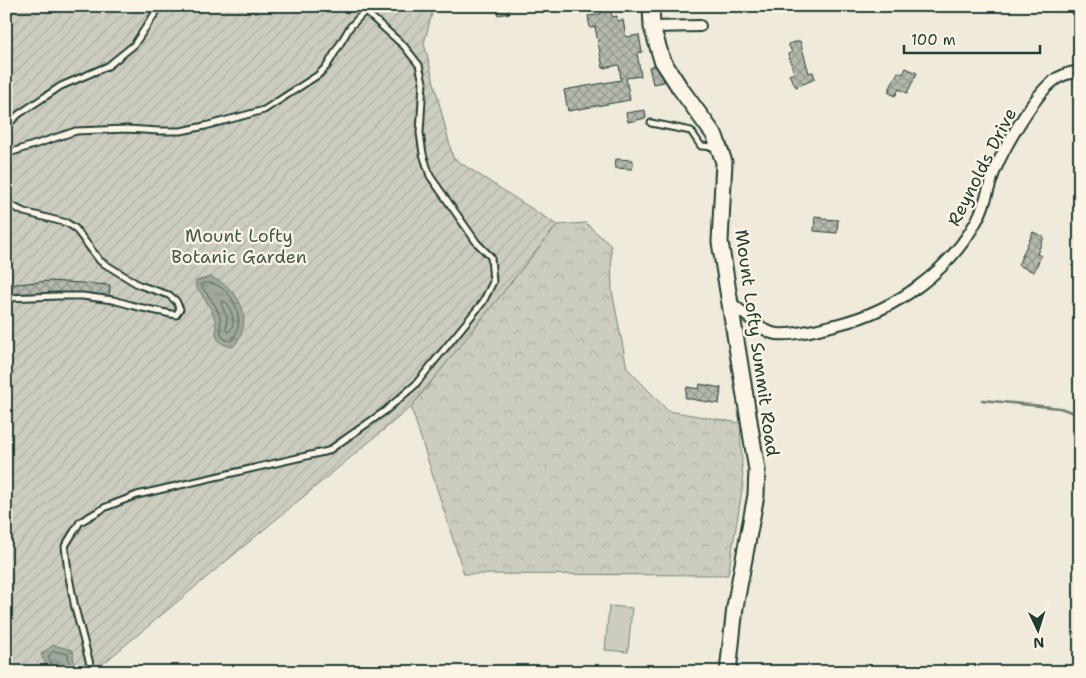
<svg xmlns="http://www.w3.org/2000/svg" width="1086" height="678" font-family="'Shantell Sans',sans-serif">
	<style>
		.forest { fill: url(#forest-crowns); stroke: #76857a }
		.garden { fill: url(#garden-furrows); stroke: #76857a }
		.pitch { fill: #cccdbf; stroke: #76857a }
		.water { fill: url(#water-ripples); stroke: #6c7d71 }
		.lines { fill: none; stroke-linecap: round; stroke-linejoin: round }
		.shore { stroke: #52685d; stroke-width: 1 }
		.stream { stroke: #6c7d71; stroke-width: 2.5 }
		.building { fill: url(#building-cross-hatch); stroke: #1f3d34 }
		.service-casing { stroke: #1f3d34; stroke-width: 9 }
		.minor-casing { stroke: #1f3d34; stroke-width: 14 }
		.secondary-casing { stroke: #1f3d34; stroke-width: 19 }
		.service { stroke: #fcf5e5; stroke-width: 5 }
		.minor { stroke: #fcf5e5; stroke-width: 10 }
		.secondary { stroke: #fcf5e5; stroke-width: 15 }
		.labels { text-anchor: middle; stroke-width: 4.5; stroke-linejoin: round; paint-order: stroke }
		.street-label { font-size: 18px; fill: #1f3d34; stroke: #fcf5e5 }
		.park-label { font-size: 18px; fill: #425a50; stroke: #fcf5e5 }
	</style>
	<defs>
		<pattern id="forest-crowns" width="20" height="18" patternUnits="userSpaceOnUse" patternTransform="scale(1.25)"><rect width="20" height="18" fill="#cccdbf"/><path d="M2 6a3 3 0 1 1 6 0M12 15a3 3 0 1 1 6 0" fill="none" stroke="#afb1a5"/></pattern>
		<pattern id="garden-furrows" width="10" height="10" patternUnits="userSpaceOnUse" patternTransform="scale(1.25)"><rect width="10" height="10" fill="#cccdbf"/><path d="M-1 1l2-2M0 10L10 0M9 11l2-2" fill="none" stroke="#afb1a5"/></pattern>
		<pattern id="water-ripples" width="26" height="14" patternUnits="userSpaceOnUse" patternTransform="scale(1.25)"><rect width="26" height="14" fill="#9fa89a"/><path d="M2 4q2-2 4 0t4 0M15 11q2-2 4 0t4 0" fill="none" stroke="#818a7e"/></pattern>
		<pattern id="building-cross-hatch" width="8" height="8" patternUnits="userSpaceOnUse" patternTransform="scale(1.25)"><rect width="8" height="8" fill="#b5b9ad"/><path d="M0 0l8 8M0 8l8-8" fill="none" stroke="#93988e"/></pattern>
	</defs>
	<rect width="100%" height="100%" fill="#efeada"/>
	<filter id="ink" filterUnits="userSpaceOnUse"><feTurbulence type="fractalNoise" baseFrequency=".02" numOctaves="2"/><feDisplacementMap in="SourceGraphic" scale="10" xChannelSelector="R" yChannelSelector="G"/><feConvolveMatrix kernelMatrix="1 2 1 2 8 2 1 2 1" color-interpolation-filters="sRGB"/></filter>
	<g filter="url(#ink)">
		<!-- forest -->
		<path class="forest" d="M 586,223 L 611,246 L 612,291 L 627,368 L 668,411 L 740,423 L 743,485 L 728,575 L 464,574 L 411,407 L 557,225 Z"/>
		<!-- garden -->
		<path class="garden" d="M 6,6 L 434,6 L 424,43 L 453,158 L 557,225 L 411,407 L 93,672 L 6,672 Z"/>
		<!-- pitch -->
		<path class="pitch" d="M 609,606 L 632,608 L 628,652 L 605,650 Z"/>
		<!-- water -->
		<path class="water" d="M 210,277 C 240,287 256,321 233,347 C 208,342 220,332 214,317 C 210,305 202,295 195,285 L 196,281 Z
			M 53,645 L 73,650 L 74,665 L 72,672 L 49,671 L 41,654 Z"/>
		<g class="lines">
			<!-- shore -->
			<path class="shore" d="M 203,283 C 230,279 250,321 231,341 L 224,339 L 221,334 L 220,317 L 215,305 L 202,287 Z
				M 222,301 L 227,303 C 232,313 237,323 229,332 L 226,330 L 227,317 L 221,304 Z
				M 54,672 L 48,656 L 54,651 L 68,654 L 69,664 L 68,672"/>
			<!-- stream -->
			<path class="stream" d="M 982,400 L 1060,408 L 1080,415"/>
		</g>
		<!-- building -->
		<path class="building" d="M 488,6 L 521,6 L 522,8 L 509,9 L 510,13 L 498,15 L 497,10 L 489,11 Z
			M 610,7 L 612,17 L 617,16 L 617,21 L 623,20 L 626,37 L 639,35 L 642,52 L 637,53 L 641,76 L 626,78 L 630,100 L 568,111 L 564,90 L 621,80 L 619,65 L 603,68 L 595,27 L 590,28 L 588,16 L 601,14 L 600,9 Z
			M 800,41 L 809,73 L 813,72 L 815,79 L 796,87 L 789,75 L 794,73 L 788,54 L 792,52 L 788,44 Z
			M 656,65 L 657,69 L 661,68 L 664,82 L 653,84 L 649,67 Z
			M 906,68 L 917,73 L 907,93 L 899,89 L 895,96 L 888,92 L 898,72 L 903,74 Z
			M 645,110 L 646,118 L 628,122 L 626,113 Z
			M 616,159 L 633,160 L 632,169 L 615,168 Z
			M 815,216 L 822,217 L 822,219 L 838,220 L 837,233 L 814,231 Z
			M 1033,232 L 1044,237 L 1037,254 L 1041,256 L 1034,272 L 1018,265 Z
			M 50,281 L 110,285 L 109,296 L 52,293 L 6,297 L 6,285 Z
			M 700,384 L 721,388 L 719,404 L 685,398 L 687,387 L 699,389 Z"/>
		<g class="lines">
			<!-- service casing -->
			<g class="service-casing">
				<path id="service" d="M 651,123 L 691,131 L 701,146 L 717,147
					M 6,126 L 19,114 L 61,86 L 108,66 L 134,45 L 160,6
					M 6,154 L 76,131 L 127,129 L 159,131 L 181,131 L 205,126 L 264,110 L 318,75 L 327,66 L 350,27 L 365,11
					M 6,203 L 24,212 L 67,223 L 75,228 L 100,261 L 139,285 L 169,295 L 176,301 L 180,309 L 176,315 L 138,307 L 113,300 L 82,296 L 59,296 L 6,298
					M 84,672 L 90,664 L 75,608 L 68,572 L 65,546 L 80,522 L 106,507 L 137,495 L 328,451 L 385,411 L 415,385 L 483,302 L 493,282 L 491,257 L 477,243 L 430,176 L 423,154 L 420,133 L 423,82 L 419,65 L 404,46 L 365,11 L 362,6"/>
			</g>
			<!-- minor casing -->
			<g class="minor-casing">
				<path id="minor" d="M 652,27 L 700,26
					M 729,301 C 740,310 760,329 772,333 C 787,338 823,328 839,324 C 895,310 949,272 977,220 C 986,204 988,187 995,170 C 1004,148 1033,97 1052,82 C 1060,75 1069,73 1080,71"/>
			</g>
			<!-- secondary casing -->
			<g class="secondary-casing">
				<path id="secondary" d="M 651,6 L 652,27 L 662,60 L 680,88 L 715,136 L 724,162 L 720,242 L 757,470 L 756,495 L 735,607 L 728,672"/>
			</g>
			<!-- service -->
			<use href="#service" class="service"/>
			<!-- minor -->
			<use href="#minor" class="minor"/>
			<!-- secondary -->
			<use href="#secondary" class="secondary"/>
		</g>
	</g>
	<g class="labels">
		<!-- street labels -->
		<g class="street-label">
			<text transform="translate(982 167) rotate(-63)" y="6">Reynolds Drive</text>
			<text transform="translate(757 343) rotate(82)" y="6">Mount Lofty Summit Road</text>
		</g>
		<!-- park labels -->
		<g class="park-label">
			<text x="239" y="242">Mount Lofty<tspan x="239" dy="21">Botanic Garden</tspan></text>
		</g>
	</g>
	<!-- margin -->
	<rect width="1086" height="678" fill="none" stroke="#fcf5e5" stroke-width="25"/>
	<rect x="12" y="12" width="1061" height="653" fill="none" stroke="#1f3d34" stroke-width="2" filter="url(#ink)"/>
	<!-- north arrow -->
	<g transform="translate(1038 630) rotate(176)" stroke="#fcf5e5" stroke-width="4" paint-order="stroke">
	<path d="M0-4L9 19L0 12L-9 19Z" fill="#1f3d34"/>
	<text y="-8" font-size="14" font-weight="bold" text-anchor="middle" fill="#1f3d34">N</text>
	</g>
	<!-- scale -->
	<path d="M904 45v8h136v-8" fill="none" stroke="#1f3d34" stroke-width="2.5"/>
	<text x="911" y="45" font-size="15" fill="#1f3d34" stroke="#fcf5e5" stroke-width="4" paint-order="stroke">100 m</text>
</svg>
